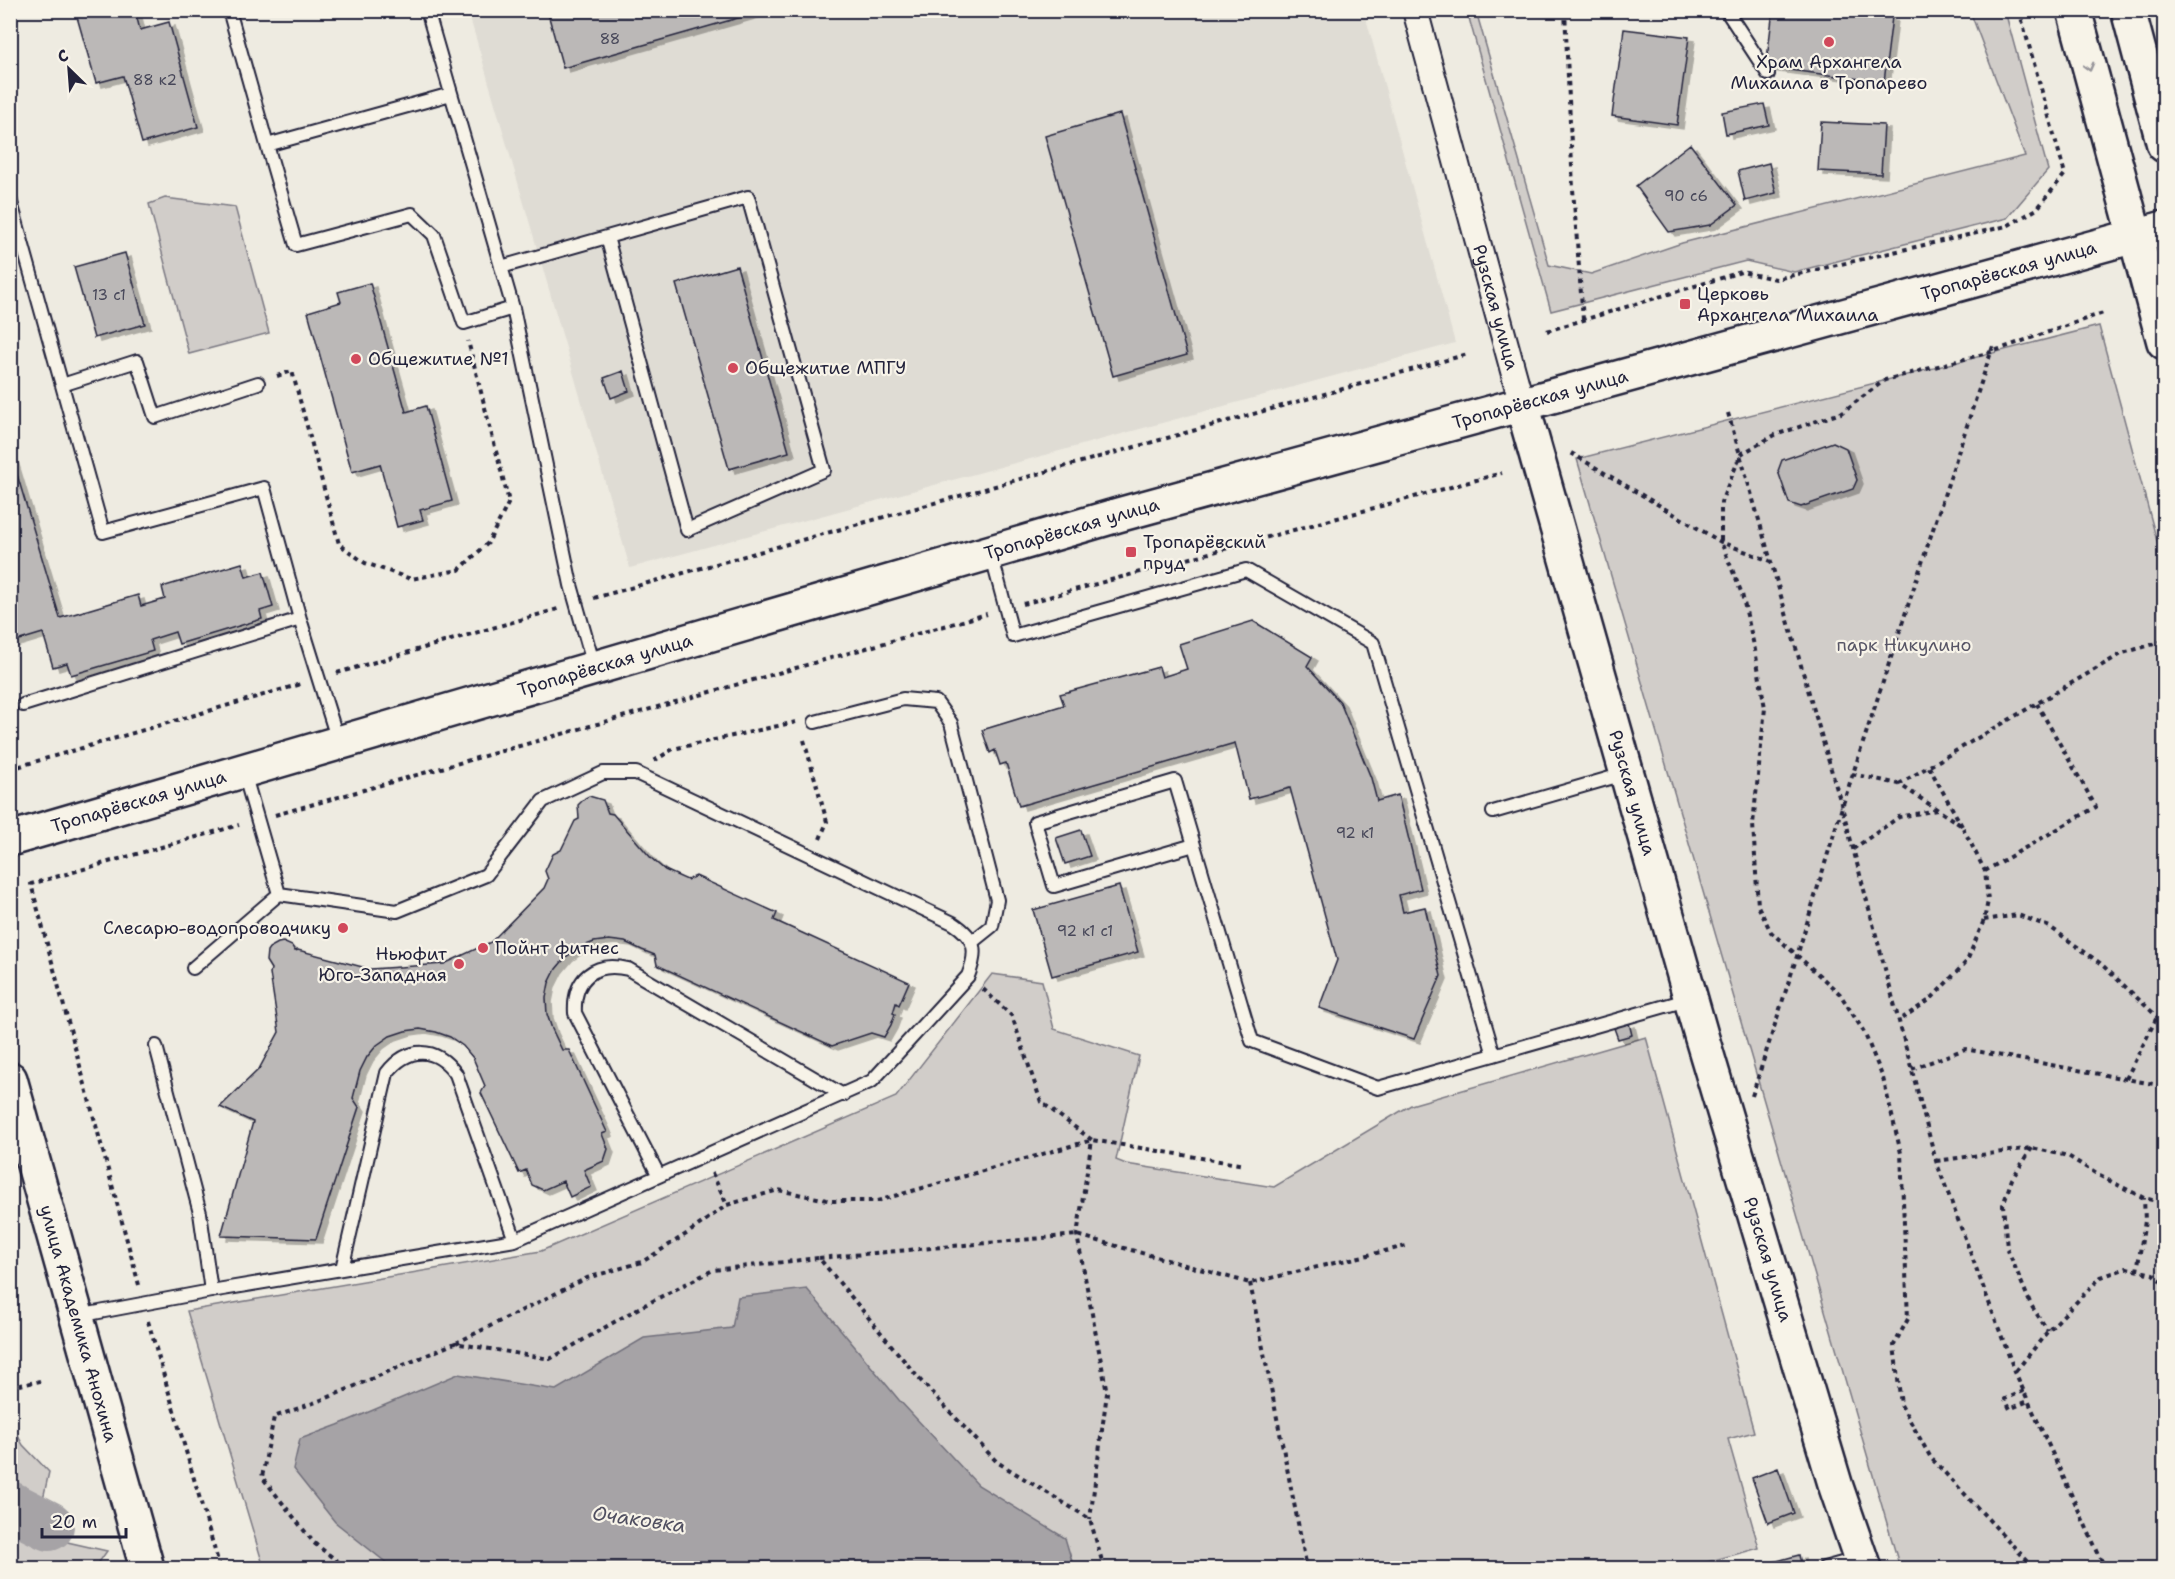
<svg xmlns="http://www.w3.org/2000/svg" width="2175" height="1579" font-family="'Shantell Sans',sans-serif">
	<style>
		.built { fill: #dfdcd4 }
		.green { fill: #d1cdc9; stroke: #7a7882; stroke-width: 1.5 }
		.water { fill: #a6a3a6; stroke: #716f7b; stroke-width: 1.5 }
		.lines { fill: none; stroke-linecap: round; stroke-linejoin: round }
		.river { stroke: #a6a3a6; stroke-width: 50 }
		.building { fill: #bbb8b7; stroke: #22223b; stroke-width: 1.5; filter: url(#shadow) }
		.lane-casing { stroke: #22223b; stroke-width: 16 }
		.street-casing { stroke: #22223b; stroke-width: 28 }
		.secondary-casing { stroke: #22223b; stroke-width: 38 }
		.primary-casing { stroke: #22223b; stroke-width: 38 }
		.path { stroke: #22223b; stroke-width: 4; stroke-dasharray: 4.5 4.5; stroke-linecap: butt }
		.lane { stroke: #f7f3e8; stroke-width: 12 }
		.street { stroke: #f7f3e8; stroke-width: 24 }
		.secondary { stroke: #f7f3e8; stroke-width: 33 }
		.primary { stroke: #f7f3e8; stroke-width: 33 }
		.oneway { stroke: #97959a }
		.poi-dot { fill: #d1495b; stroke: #f7f3e8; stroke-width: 2 }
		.labels { text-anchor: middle; stroke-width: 4.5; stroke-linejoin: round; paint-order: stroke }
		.number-label { font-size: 15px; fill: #48485a }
		.poi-label { font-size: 18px; fill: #22223b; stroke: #f7f3e8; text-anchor: start }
		.street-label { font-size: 18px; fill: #22223b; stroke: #f7f3e8 }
		.park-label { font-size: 18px; fill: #575566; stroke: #f7f3e8 }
		.water-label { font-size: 20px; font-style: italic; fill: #504f60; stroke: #f7f3e8 }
	</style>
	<defs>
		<filter id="shadow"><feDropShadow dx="6" dy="4" stdDeviation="0" flood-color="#0004"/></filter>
	</defs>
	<rect width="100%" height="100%" fill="#eeebe1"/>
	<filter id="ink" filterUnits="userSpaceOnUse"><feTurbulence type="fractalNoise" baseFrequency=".0167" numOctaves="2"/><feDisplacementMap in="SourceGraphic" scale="12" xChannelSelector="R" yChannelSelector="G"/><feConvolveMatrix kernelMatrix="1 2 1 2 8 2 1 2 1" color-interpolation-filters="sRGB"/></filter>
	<g filter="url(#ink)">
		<!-- built -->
		<path class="built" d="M 468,11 L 1364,11 L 1455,343 L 630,568 Z"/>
		<!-- green -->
		<path class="green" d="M 1467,11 L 1476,11 L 1549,265 L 1591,274 L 1682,243 L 2025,156 L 1970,11 L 2005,11 L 2048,170 L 2007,218 L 1794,272 L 1746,261 L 1551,311 Z
			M 165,198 L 235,207 L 269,333 L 189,354 L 149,204 Z
			M 2099,326 L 2164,567 L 2164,1568 L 1900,1568 L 1577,459 Z
			M 992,974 L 1042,981 L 1054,1029 L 1139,1056 L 1116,1160 L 1126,1164 L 1274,1187 L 1411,1105 L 1646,1037 L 1754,1432 L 1728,1439 L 1759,1548 L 1685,1568 L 264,1568 L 187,1311 L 541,1251 L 896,1097 Z
			M 11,1423 L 23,1445 L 49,1472 L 41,1508 L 63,1541 L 107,1551 L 95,1568 L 11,1568 Z"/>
		<!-- water -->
		<path class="water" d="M 807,1289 L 899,1400 L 978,1485 L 1065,1538 L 1074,1568 L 393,1568 L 335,1522 L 293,1469 L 300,1439 L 338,1425 L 458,1374 L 556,1390 L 644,1338 L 732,1328 L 738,1297 Z"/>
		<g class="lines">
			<!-- river -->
			<path class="river" d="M 10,1506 L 49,1526"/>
		</g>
		<!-- building -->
		<path class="building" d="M 75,10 L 135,10 L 140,30 L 169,22 L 198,127 L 142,143 L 123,76 L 96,83 Z
			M 547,10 L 766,10 L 563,68 Z
			M 1773,10 L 1841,10 L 1892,17 L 1884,82 L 1766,67 Z
			M 1624,29 L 1689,37 L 1677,125 L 1612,116 Z
			M 1764,104 L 1769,125 L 1726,134 L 1722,112 Z
			M 1120,114 L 1187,355 L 1113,376 L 1045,136 Z
			M 1821,122 L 1884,125 L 1881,174 L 1818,171 Z
			M 1690,144 L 1737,205 L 1710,225 L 1669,232 L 1636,186 Z
			M 1769,163 L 1776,193 L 1745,201 L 1738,171 Z
			M 125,253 L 145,324 L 94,338 L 74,267 Z
			M 737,266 L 789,452 L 729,469 L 676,284 Z
			M 370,283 L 406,412 L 426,406 L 452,501 L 420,510 L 423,520 L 397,527 L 380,464 L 352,472 L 308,312 L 341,302 L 338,292 Z
			M 623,371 L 629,391 L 611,398 L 604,378 Z
			M 1833,442 L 1846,448 L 1857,480 L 1853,489 L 1801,507 L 1789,503 L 1778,471 L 1782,460 Z
			M 10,451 L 60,618 L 138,595 L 141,606 L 165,599 L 162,587 L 242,563 L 246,577 L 263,572 L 273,607 L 260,611 L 262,619 L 179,644 L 175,632 L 150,640 L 153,651 L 71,675 L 67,663 L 53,667 L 43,633 L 10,643 Z
			M 1253,621 L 1312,657 L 1307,666 L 1340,702 L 1371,778 L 1377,801 L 1398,795 L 1421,889 L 1399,895 L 1403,912 L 1425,907 L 1441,976 L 1414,1039 L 1319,1008 L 1337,960 L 1290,788 L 1249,799 L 1235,743 L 1019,806 L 1006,763 L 1000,765 L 995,750 L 990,753 L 982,730 L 1064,705 L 1060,694 L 1159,667 L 1162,677 L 1187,669 L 1179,644 Z
			M 589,796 L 603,800 L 608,813 L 613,814 L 651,858 L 665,870 L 687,880 L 696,876 L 777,913 L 774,920 L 909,982 L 899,1005 L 896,1003 L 893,1013 L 895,1014 L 891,1025 L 884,1037 L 871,1033 L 832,1046 L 657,965 L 655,955 L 642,950 L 625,942 L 609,940 L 594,942 L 579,948 L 566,957 L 556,969 L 549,983 L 546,998 L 547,1014 L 552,1029 L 562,1050 L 569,1050 L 607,1132 L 602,1134 L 608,1149 L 604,1161 L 584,1170 L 591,1187 L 570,1197 L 563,1181 L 543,1190 L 532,1185 L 526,1170 L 519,1173 L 481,1093 L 485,1086 L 473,1058 L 463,1046 L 450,1037 L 436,1032 L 420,1029 L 405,1031 L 390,1036 L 377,1045 L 367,1057 L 360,1071 L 353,1098 L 359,1107 L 316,1239 L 221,1236 L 253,1122 L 220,1107 L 259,1069 L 279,1032 L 270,973 L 271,969 L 266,961 L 267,951 L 269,948 L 278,943 L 283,942 L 292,946 L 295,951 L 298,950 L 370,969 L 444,964 L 491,942 L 544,888 L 548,879 L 545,871 L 553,854 L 561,850 L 575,821 L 579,819 L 578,805 L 585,798 Z
			M 1081,830 L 1090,856 L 1065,864 L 1056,838 Z
			M 1119,886 L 1138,952 L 1052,976 L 1033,910 Z
			M 1629,1023 L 1632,1035 L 1618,1039 L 1614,1028 Z
			M 1778,1468 L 1794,1513 L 1768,1523 L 1752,1478 Z
			M 1799,1555 L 1802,1568 L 1751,1568 Z"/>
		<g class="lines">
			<!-- lane casing -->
			<g class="lane-casing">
				<path id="lane" d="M 229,10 L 267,145
					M 427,10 L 513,308 L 571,585 L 594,666
					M 1726,10 L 1768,74
					M 451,94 L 267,145 L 296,245 L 412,214 L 434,235 L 464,323 L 513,308
					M 10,199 L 103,532 L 264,488 L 300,619 L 23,705
					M 501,267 L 748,197 L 824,470 L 687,530 L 607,237
					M 62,385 L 137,361 L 155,417 L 258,383
					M 991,554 L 1013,636 L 1246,570 L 1373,643 L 1494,1055
					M 300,619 L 338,741
					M 815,722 L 903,699 L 936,702 L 951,723 L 997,900 L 992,926 L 972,942
					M 1493,812 L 1624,774
					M 1194,845 L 1054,886 L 1035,822 L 1175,781 L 1252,1041 L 1378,1088 L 1690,999
					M 193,968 L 279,894 L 244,773
					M 156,1046 L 200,1213 L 211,1291
					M 659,1176 L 575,1013 C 573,979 594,961 628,969 L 843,1095
					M 342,1269 L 387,1073 C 408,1046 436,1046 456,1074 L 515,1240
					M 78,1316 L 211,1291 L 515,1240 L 872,1081 L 968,976 C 978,951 976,938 953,923 L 636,773 L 603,773 L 543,801 L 486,875 L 397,911 L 279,894
					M 1824,1568 L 1860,1558"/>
			</g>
			<!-- street casing -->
			<g class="street-casing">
				<g id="street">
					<path id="s1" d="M 1415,10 L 1522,404"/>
				</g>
			</g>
			<!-- secondary casing -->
			<g class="secondary-casing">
				<g id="secondary">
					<path id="s2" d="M 1522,404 L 1701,1035 L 1836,1487 L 1864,1568"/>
					<path id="s3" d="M 10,839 L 1118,515 L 2164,228"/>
					<path id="s4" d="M 10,1079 L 147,1568"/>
				</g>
			</g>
			<!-- primary casing -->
			<g class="primary-casing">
				<path id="primary" d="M 2074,10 L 2164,342
					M 2128,10 L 2164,145"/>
			</g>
			<!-- path -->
			<path class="path" d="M 1565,10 L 1573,189 L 1583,320
				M 1547,331 L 1741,272 L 1776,279 L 2007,226 L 2037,209 L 2065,174 L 2019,10
				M 277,376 L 292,371 L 339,544 L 365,563 L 411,579 L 459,570 L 488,543 L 509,502 L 468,341
				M 1728,413 L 1842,807 L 1936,1161 L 2015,1372 L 2105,1568
				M 1571,453 L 1721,542 L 1770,561
				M 594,598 L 1468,354
				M 1023,604 L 1502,473
				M 337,673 L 558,609
				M 804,740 L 827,822 L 820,839
				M 654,761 L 673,749 L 796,722
				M 1929,767 L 1962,826
				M 10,769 L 301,684
				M 1852,774 L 1899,784 L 1962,826 L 1985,871 L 1988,901 L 1984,920 L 1967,961 L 1931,999 L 1898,1021
				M 1899,784 L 2123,653 L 2164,641
				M 275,815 L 987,614
				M 1853,849 L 1899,817 L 1937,810
				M 1985,871 L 2096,807 L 2037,704
				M 1984,920 L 2018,915 L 2050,927 L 2100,963 L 2164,1023
				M 983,989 L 1012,1016 L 1041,1102 L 1092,1140 L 1077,1235 L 1107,1393 L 1090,1519
				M 1912,1069 L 1965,1049 L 2164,1086
				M 2126,1079 L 2157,1017
				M 1752,1096 L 1797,956 L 1842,807 L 1994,343
				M 2032,1148 L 2012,1179 L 2003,1205 L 2007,1248 L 2031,1305 L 2048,1331
				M 1936,1161 L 2032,1148 L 2068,1156 L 2100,1176 L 2144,1198 L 2164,1203
				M 712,1173 L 727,1205
				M 819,1258 L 1077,1235 L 1250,1283 L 1406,1246
				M 2137,1271 L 2145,1221 L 2144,1198
				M 1250,1283 L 1307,1568
				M 139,1285 L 31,884 L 239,825
				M 148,1321 L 220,1568
				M 456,1343 L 587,1278 L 642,1262 L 688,1233 L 727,1205 L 778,1190 L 832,1201 L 877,1201 L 1092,1140 L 1244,1165
				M 2016,1371 L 2048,1331 L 2101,1277 L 2127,1268 L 2153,1274 L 2164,1284
				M 10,1387 L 40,1381
				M 2024,1391 L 2005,1399 L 2010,1409 L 2028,1401
				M 346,1568 L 314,1543 L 262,1477 L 274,1417 L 327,1398 L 455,1343 L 550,1359 L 635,1310 L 713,1270 L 819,1258 L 921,1381 L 997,1462 L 1090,1519 L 1104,1568
				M 2034,1568 L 1931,1458 L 1901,1405 L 1894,1345 L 1908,1319 L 1901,1153 L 1883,1078 L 1864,1032 L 1840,994 L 1771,932 L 1758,906 L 1753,824 L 1765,708 L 1755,650 L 1742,594 L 1721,542 L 1721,502 L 1741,454 L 1775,435 L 1841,413 L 1885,380 L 1991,352 L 2103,313"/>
			<!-- lane -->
			<use href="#lane" class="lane"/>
			<!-- street -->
			<use href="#street" class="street"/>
			<!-- secondary -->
			<use href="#secondary" class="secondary"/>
			<!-- primary -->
			<use href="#primary" class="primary"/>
		</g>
		<!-- one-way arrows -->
		<defs><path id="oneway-chevron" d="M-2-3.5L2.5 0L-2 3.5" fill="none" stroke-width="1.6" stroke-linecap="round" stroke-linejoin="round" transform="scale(1.5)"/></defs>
		<use class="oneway" href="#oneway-chevron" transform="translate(2089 67) rotate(75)"/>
	</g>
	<!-- markers -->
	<g class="poi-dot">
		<circle cx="1829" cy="42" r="6"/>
		<rect x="1679" y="298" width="12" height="12" rx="3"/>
		<circle cx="356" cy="359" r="6"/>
		<circle cx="733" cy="368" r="6"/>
		<rect x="1125" y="546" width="12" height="12" rx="3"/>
		<circle cx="343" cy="928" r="6"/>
		<circle cx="483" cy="948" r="6"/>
		<circle cx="459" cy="964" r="6"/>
	</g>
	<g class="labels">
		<!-- number labels -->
		<g class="number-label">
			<text x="610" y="44">88</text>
			<text x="155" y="85">88 к2</text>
			<text x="1686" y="201">90 с6</text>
			<text x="109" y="300">13 с1</text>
			<text x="1355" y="838">92 к1</text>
			<text x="1085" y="936">92 к1 с1</text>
		</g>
		<!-- poi labels -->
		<g class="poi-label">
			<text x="1829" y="68" text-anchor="middle">Храм Архангела<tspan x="1829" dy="21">Михаила в Тропарево</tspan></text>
			<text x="1697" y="300">Церковь<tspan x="1697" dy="21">Архангела Михаила</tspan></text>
			<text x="368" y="365">Общежитие №1</text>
			<text x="745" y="374">Общежитие МПГУ</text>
			<text x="1143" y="548">Тропарёвский<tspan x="1143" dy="21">пруд</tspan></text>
			<text x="331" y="934" text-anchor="end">Слесарю-водопроводчику</text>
			<text x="495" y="954">Пойнт фитнес</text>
			<text x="447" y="960" text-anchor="end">Ньюфит<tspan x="447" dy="21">Юго-Западная</tspan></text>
		</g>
		<!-- street labels -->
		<g class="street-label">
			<text dy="6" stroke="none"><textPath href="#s3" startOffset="2078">Тропарёвская улица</textPath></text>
			<text dy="6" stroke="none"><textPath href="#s1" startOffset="308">Рузская улица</textPath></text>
			<text dy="6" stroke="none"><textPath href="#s3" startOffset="1592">Тропарёвская улица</textPath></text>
			<text dy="6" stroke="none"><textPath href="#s3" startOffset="1106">Тропарёвская улица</textPath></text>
			<text dy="6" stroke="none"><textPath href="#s3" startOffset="620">Тропарёвская улица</textPath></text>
			<text dy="6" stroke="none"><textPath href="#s2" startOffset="404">Рузская улица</textPath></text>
			<text dy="6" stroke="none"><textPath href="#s3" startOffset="134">Тропарёвская улица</textPath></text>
			<text dy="6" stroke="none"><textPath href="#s2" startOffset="890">Рузская улица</textPath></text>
			<text dy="6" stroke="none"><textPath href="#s4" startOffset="254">улица Академика Анохина</textPath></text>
		</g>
		<!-- park labels -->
		<g class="park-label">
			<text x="1904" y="651">парк Никулино</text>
		</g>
		<!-- water labels -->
		<g class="water-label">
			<text transform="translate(639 1519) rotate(8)" y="7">Очаковка</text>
		</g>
	</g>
	<!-- margin -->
	<rect width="2175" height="1579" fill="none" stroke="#f7f3e8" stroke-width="36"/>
	<rect x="18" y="18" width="2139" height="1543" fill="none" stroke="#22223b" stroke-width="2" filter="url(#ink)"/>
	<!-- north arrow -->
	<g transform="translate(69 69) rotate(335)" stroke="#f7f3e8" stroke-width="4.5" paint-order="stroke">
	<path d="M0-4.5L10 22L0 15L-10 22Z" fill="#22223b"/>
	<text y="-9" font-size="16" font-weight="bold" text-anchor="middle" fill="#22223b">С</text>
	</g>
	<!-- scale -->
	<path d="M42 1528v9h84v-9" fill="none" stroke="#22223b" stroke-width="3"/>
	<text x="51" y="1528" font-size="18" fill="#22223b" stroke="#f7f3e8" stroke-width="4.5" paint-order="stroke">20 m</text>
</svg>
